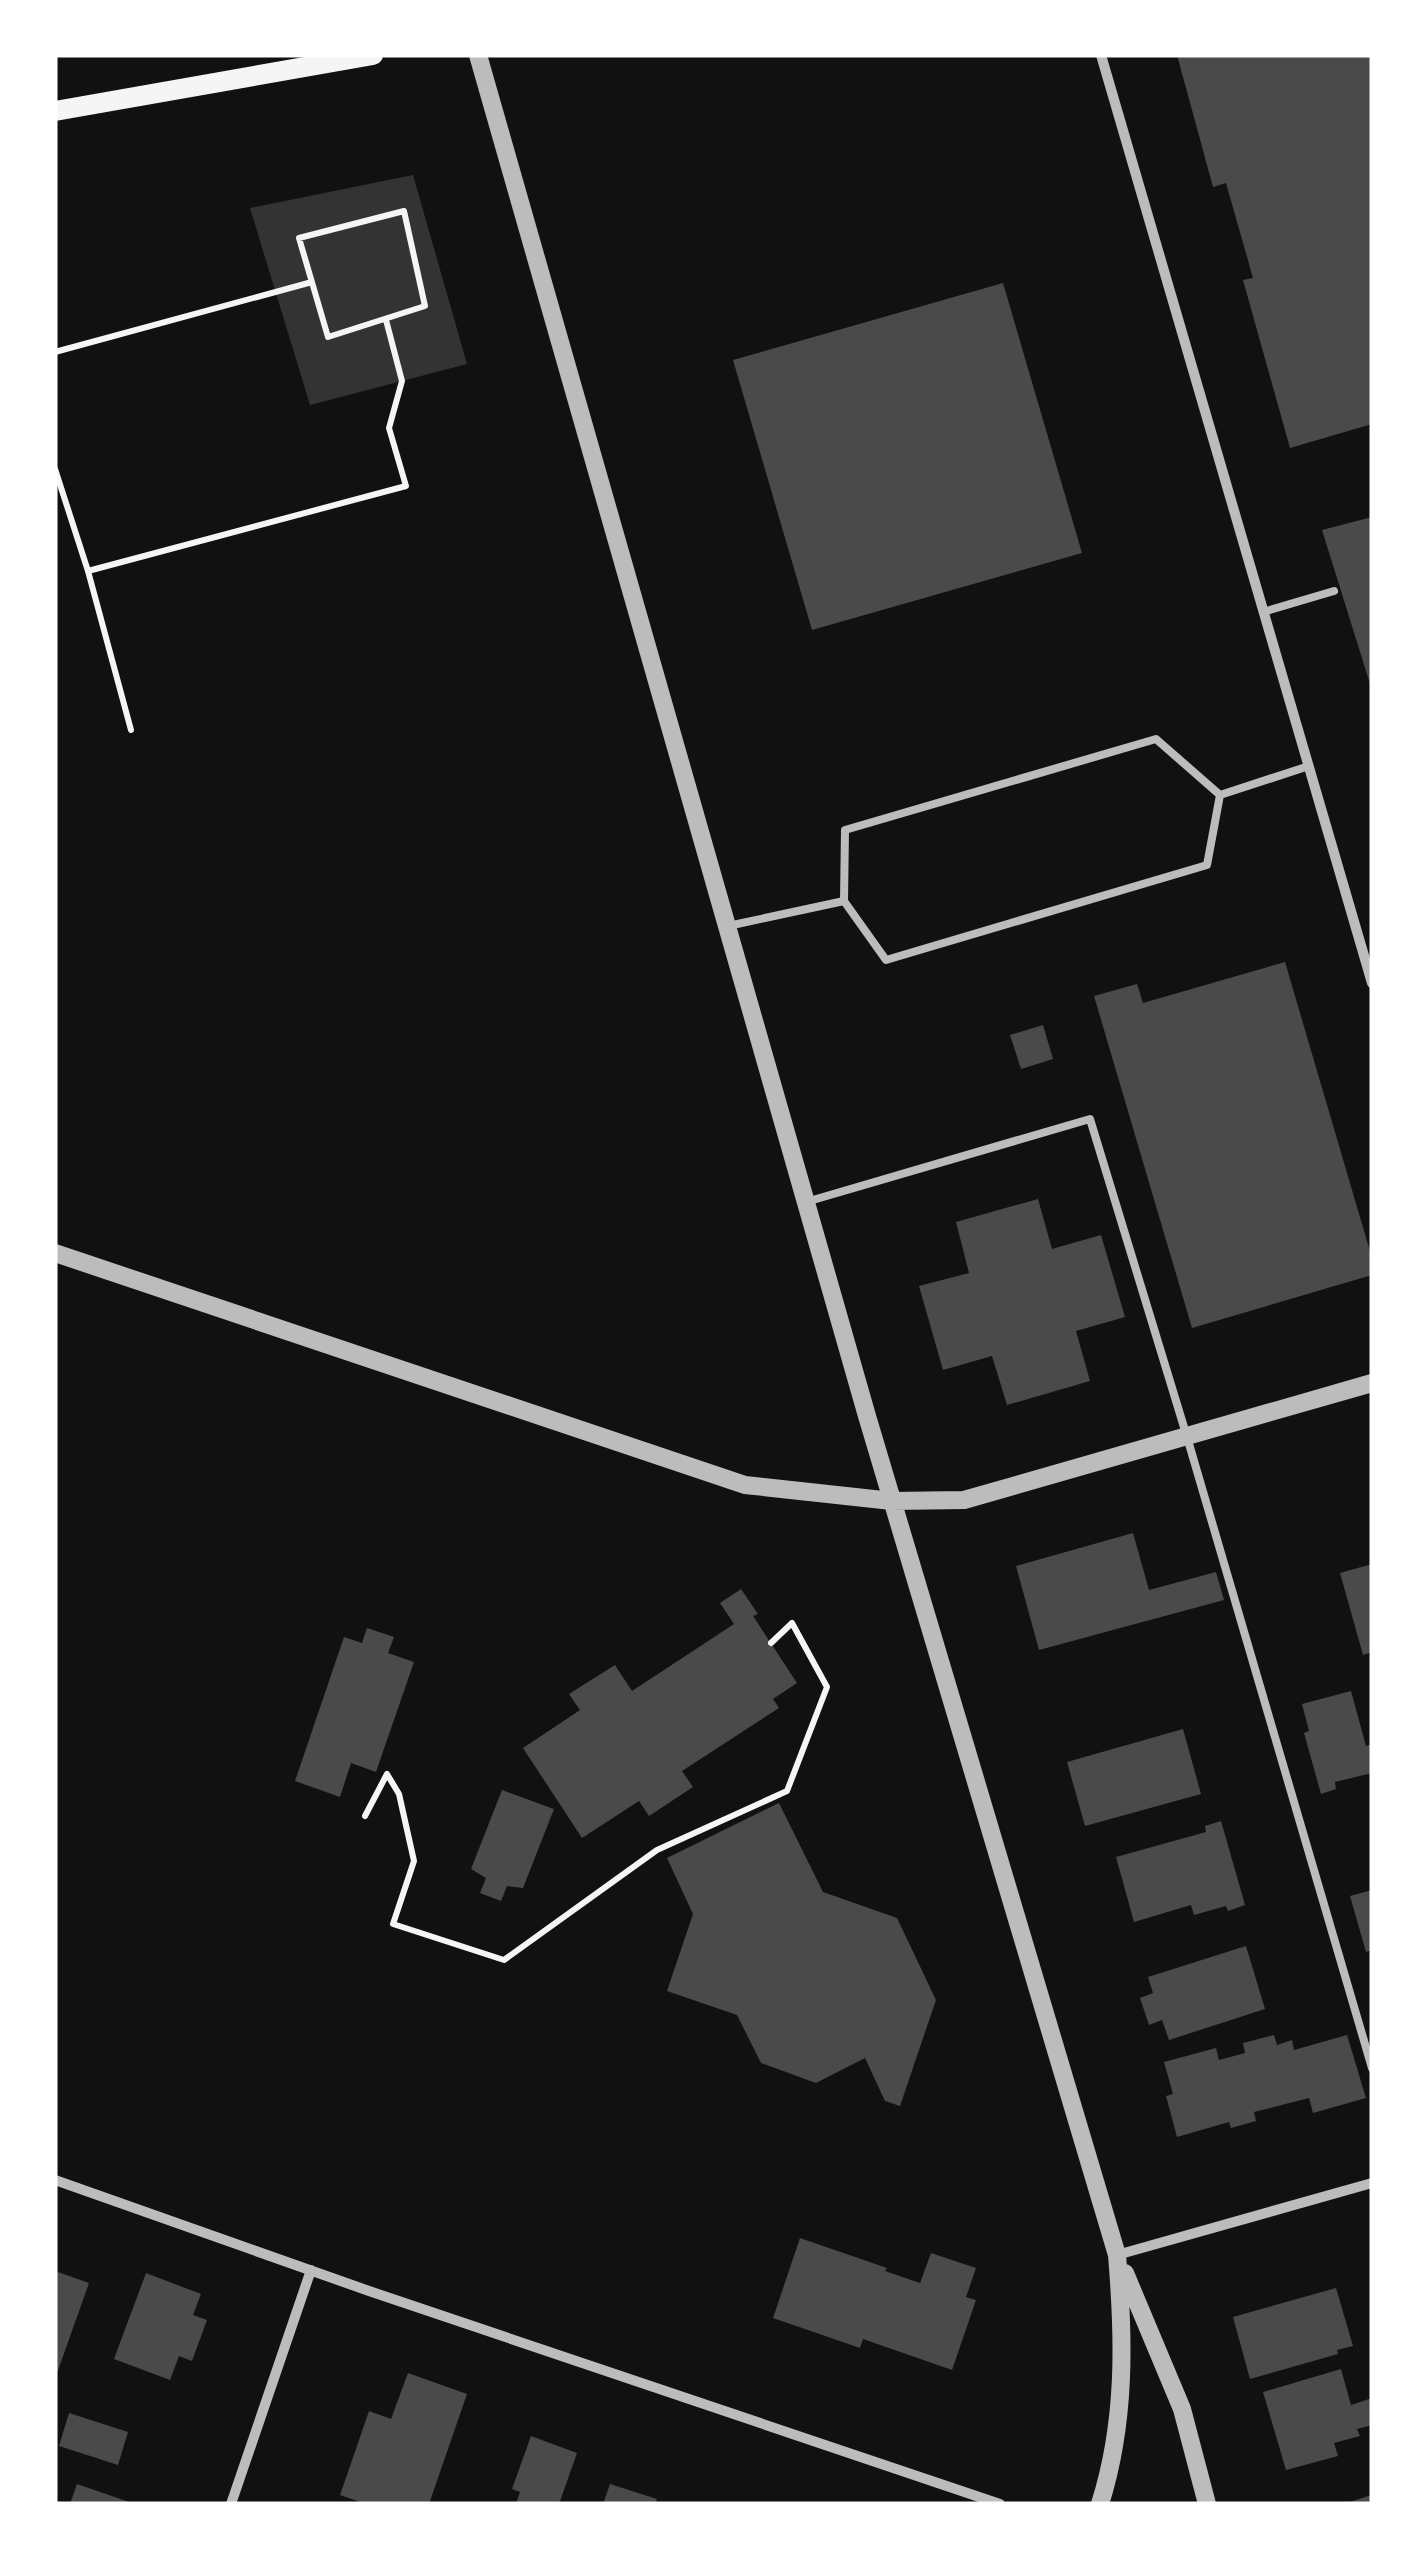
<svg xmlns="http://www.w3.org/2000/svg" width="1427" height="2559" font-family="'PT Sans Narrow',sans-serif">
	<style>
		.water { fill: #333 }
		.building { fill: #4a4a4a }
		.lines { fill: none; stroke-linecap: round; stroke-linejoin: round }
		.path { stroke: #f5f5f5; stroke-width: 6 }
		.service { stroke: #bcbcbc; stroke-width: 8 }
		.minor { stroke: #bcbcbc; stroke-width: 10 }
		.tertiary { stroke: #bcbcbc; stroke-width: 18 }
		.secondary { stroke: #f5f5f5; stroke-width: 20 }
	</style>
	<rect width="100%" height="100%" fill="#111"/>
	<!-- water -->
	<path class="water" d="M 413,175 L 467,364 L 310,405 L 250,208 Z"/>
	<!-- building -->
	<path class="building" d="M 1177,55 L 1372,55 L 1372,424 L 1290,448 L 1243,280 L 1253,278 L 1226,183 L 1213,187 Z
		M 1003,283 L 1082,553 L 812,630 L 733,360 Z
		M 1372,517 L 1372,687 L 1371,687 L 1322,530 Z
		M 1285,962 L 1372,1258 L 1372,1275 L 1192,1328 L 1094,996 L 1137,984 L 1143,1003 Z
		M 1043,1025 L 1053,1059 L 1021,1069 L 1010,1035 Z
		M 1038,1199 L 1052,1249 L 1101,1235 L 1125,1317 L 1076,1331 L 1090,1381 L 1007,1405 L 992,1356 L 943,1370 L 919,1286 L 969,1273 L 956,1222 Z
		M 1133,1533 L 1149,1590 L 1216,1572 L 1224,1600 L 1039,1650 L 1016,1566 Z
		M 1372,1564 L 1372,1652 L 1363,1655 L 1340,1573 Z
		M 741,1589 L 758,1614 L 753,1616 L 797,1683 L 773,1699 L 779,1708 L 682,1771 L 693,1787 L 649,1816 L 639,1801 L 582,1838 L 523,1748 L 580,1710 L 569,1694 L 615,1665 L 632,1691 L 734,1624 L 720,1603 Z
		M 367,1628 L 394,1637 L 388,1653 L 414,1662 L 376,1772 L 351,1763 L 340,1797 L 295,1781 L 344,1637 L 362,1643 Z
		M 1351,1691 L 1366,1746 L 1372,1744 L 1372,1773 L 1335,1782 L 1336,1789 L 1321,1794 L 1304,1733 L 1309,1731 L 1302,1704 Z
		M 1183,1729 L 1201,1794 L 1085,1826 L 1067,1762 Z
		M 502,1790 L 554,1809 L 523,1888 L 507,1886 L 501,1901 L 480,1893 L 486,1878 L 471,1869 Z
		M 779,1803 L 823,1892 L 897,1918 L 936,2000 L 900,2106 L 885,2101 L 865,2058 L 816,2083 L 761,2063 L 737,2015 L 667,1991 L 693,1914 L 667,1858 Z
		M 1221,1821 L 1245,1905 L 1228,1911 L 1226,1906 L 1194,1915 L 1191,1905 L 1134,1922 L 1116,1857 L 1206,1832 L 1205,1826 Z
		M 1372,1890 L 1372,1950 L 1366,1952 L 1350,1896 Z
		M 1246,1946 L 1265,2009 L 1169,2040 L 1162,2020 L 1149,2025 L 1140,1998 L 1153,1993 L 1148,1977 Z
		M 1274,2035 L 1277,2045 L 1292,2040 L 1294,2050 L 1347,2035 L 1366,2098 L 1313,2113 L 1309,2098 L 1254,2112 L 1256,2121 L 1231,2128 L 1229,2122 L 1177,2137 L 1166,2096 L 1173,2094 L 1164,2062 L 1216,2048 L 1219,2060 L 1245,2053 L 1243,2043 Z
		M 800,2238 L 887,2268 L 885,2271 L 920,2283 L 931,2253 L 976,2268 L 966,2297 L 976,2300 L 952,2370 L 863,2339 L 860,2348 L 773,2318 Z
		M 55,2271 L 89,2283 L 56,2376 L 55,2376 Z
		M 146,2273 L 201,2294 L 193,2315 L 207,2320 L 192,2361 L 179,2356 L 170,2380 L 114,2359 Z
		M 1336,2288 L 1353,2346 L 1337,2350 L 1338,2354 L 1250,2379 L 1233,2317 Z
		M 1341,2369 L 1351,2405 L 1372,2398 L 1372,2425 L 1357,2429 L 1360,2436 L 1334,2443 L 1338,2456 L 1286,2470 L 1263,2392 Z
		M 408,2373 L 467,2394 L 429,2504 L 366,2504 L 340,2495 L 369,2411 L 391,2419 Z
		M 69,2413 L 128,2432 L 118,2465 L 59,2446 Z
		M 531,2436 L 577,2453 L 559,2504 L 516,2504 L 520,2492 L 512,2489 Z
		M 77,2484 L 132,2503 L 132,2504 L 70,2504 Z
		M 610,2484 L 657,2499 L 655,2504 L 603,2504 Z
		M 1372,2495 L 1372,2504 L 1346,2504 L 1346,2503 Z"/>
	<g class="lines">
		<!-- path -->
		<path class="path" d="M 404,211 L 425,306 L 328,337 L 299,238 Z
			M 55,352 L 312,282
			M 55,469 L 88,571 L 131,730
			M 88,571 L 406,486 L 389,428 L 402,381 L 386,320
			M 365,1816 L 387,1774 L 399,1794 L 414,1861 L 393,1924 L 504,1960 L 657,1850 L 787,1791 L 827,1687 L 792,1623 L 771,1643"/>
		<!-- service -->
		<path class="service" d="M 1263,612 L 1334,591
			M 844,901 L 845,830 L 1156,739 L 1220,795
			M 728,926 L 844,901 L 886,960 L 1207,865 L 1220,795 L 1309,766
			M 806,1202 L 1090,1119 L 1187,1437 L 1372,2068"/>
		<!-- minor -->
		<path class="minor" d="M 1101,55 L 1372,983
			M 55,2180 L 369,2291 L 1000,2504
			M 1117,2255 L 1372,2183
			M 231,2504 L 311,2270"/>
		<!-- tertiary -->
		<path class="tertiary" d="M 478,55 L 867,1416 L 1117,2255 C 1124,2339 1126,2422 1100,2504
			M 55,1253 L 745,1485 L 892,1501 L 964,1500 L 1372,1383
			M 1125,2273 L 1182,2409 L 1207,2504"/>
		<!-- secondary -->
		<path class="secondary" d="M 55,111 L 373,55"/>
	</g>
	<!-- border -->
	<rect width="1427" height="2559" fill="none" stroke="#ffffff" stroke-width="115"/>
</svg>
